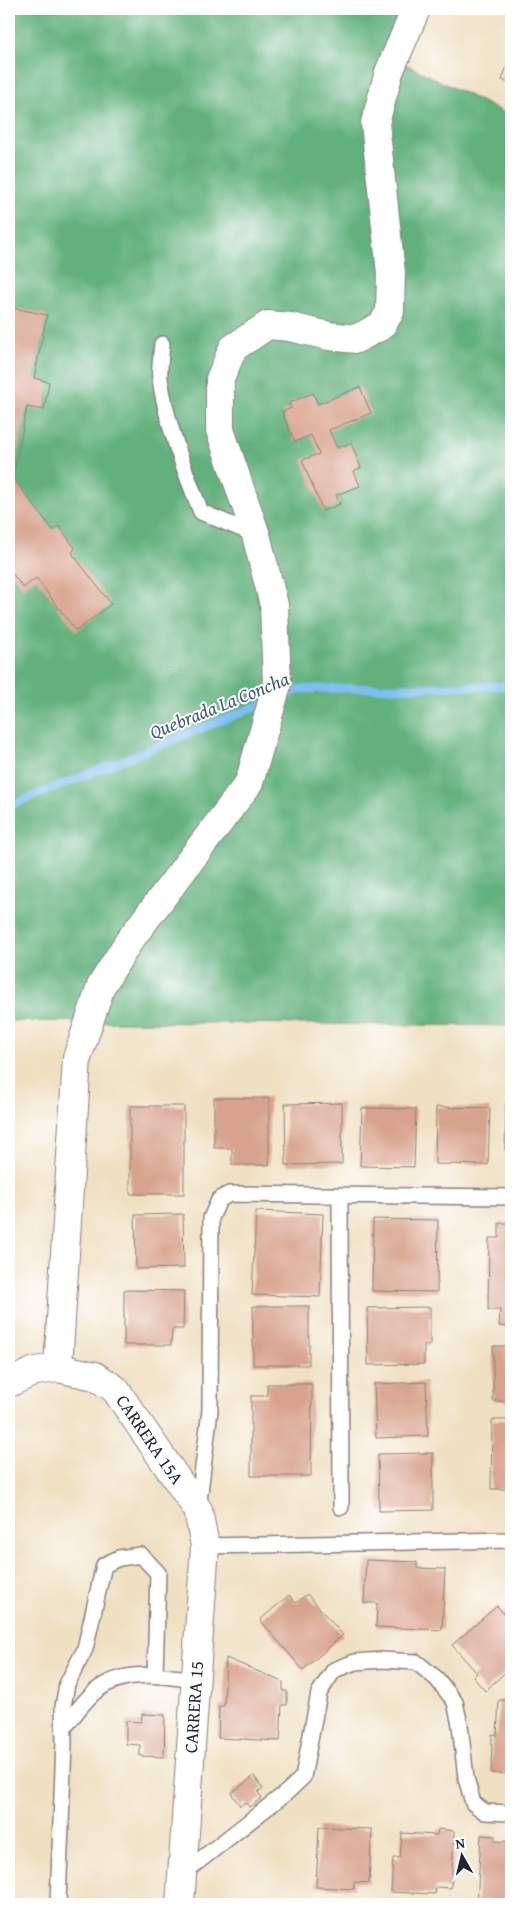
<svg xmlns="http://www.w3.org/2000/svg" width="520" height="1913" font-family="'Gentium Book Plus',serif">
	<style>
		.green { fill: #78ce93; stroke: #4d7867 }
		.forest { fill: #62b17d; stroke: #426a5c }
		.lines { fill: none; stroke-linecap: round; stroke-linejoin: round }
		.stream { stroke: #7fbef3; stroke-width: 8 }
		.building { fill: #d8a38d }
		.service-casing { stroke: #89817e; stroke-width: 18 }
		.minor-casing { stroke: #89817e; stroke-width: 30 }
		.service { stroke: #fff; stroke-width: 15 }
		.minor { stroke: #fff; stroke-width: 28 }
		.labels { text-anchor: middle; stroke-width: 4; stroke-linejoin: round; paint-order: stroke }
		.street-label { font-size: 18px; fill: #22223b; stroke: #fff }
		.water-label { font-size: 19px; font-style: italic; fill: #43597b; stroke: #fff }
	</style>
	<rect width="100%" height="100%" fill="#fff"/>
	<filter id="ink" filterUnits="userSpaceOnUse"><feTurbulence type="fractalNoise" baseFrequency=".02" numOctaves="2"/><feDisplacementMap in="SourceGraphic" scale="10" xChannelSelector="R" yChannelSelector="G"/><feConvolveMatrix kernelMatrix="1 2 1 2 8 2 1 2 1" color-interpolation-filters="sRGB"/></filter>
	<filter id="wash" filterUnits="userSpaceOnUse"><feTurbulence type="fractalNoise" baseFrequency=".0096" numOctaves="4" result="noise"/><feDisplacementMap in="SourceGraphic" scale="20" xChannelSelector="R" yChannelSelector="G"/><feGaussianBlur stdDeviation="1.12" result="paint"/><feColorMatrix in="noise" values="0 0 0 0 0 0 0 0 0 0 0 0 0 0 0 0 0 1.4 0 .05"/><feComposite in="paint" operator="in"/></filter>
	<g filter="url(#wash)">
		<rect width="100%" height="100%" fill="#f0e0c2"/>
		<!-- green -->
		<path class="green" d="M 9,1720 L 12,1720 L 10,1873 L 9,1873 Z"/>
		<!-- forest -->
		<path class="forest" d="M 9,9 L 398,9 L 387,55 L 511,116 L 511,1026 L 9,1021 Z"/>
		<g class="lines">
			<!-- stream -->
			<path class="stream" d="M 280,697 L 300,689 L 511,686
				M 9,806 L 265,703"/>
		</g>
		<g id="blocks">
			<!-- building -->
			<path class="building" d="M 511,55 L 511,84 L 502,80 Z
				M 9,307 L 47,315 L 34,378 L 49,382 L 44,410 L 27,407 L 14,472 L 9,470 Z
				M 360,387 L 371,413 L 329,430 L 337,448 L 351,443 L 361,468 L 354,471 L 360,486 L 336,495 L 340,504 L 323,511 L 302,460 L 319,454 L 311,435 L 295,442 L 282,412 L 291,408 L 289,403 L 313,393 L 318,404 Z
				M 13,478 L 53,530 L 59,526 L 75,548 L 72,553 L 111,604 L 76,631 L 36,578 L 23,588 L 9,569 L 9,565 L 12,563 L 9,558 L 9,480 Z
				M 214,1098 L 269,1098 L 269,1165 L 232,1165 L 232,1148 L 214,1148 Z
				M 342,1103 L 342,1164 L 286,1165 L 285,1104 Z
				M 130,1106 L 184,1106 L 184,1194 L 130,1194 Z
				M 506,1106 L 511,1106 L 511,1150 L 505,1150 Z
				M 436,1107 L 490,1108 L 488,1165 L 435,1164 Z
				M 362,1108 L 416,1109 L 414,1167 L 360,1166 Z
				M 256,1211 L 323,1214 L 320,1297 L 252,1295 Z
				M 183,1214 L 184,1268 L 136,1269 L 135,1215 Z
				M 373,1219 L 438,1220 L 437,1292 L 372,1291 Z
				M 499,1223 L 511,1223 L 511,1327 L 499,1326 L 500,1310 L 488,1310 L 489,1238 L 499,1238 Z
				M 124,1290 L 184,1291 L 183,1329 L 172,1329 L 171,1345 L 124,1345 Z
				M 253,1306 L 309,1306 L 309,1365 L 253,1365 Z
				M 430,1307 L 430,1345 L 424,1345 L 424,1364 L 368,1365 L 367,1308 Z
				M 493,1346 L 511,1346 L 511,1401 L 493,1401 Z
				M 426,1382 L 428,1436 L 376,1438 L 374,1384 Z
				M 267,1384 L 312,1384 L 311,1476 L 251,1476 L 251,1396 L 267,1396 Z
				M 492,1420 L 511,1420 L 511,1489 L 491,1489 Z
				M 433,1453 L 433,1510 L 379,1511 L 378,1454 Z
				M 366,1560 L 417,1562 L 417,1568 L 445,1569 L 442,1630 L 376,1627 L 377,1603 L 364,1603 Z
				M 307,1594 L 343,1635 L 303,1670 L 260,1620 L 289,1595 L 296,1603 Z
				M 497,1606 L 511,1622 L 511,1667 L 485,1691 L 473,1677 L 477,1673 L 452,1645 Z
				M 226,1658 L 283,1682 L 283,1691 L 287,1691 L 287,1705 L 282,1705 L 280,1741 L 218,1738 L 219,1706 L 224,1706 Z
				M 499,1700 L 511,1700 L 511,1774 L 491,1773 L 492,1734 L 497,1735 Z
				M 142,1714 L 165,1715 L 164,1757 L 140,1756 L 140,1745 L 126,1744 L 126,1721 L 141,1722 Z
				M 254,1776 L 263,1788 L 258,1792 L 262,1798 L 249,1807 L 245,1802 L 240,1806 L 231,1793 Z
				M 319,1827 L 372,1829 L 369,1883 L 354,1882 L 354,1889 L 316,1887 Z
				M 438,1829 L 454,1831 L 451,1888 L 436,1887 L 435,1894 L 391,1892 L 393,1858 L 400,1858 L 402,1833 L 437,1835 Z
				M 481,1835 L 495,1836 L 495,1841 L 511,1842 L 511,1904 L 477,1904 Z"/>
		</g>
	</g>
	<g filter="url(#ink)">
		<use href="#blocks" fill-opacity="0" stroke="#89817e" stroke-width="1"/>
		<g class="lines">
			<!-- service casing -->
			<g class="service-casing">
				<path id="service" d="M 162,344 C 161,355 159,368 160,379 C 167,425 184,469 201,512 L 256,535
					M 340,1195 L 341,1507
					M 198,1509 L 210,1410 L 211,1218 L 219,1200 L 229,1194 L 511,1197
					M 205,1546 L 511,1540
					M 64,1728 C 74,1715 84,1700 97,1690 C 125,1668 164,1676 196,1680
					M 181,1875 L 287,1792 L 303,1777 L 319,1693 L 334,1670 L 355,1662 L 382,1660 L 416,1662 L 437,1679 L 455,1702 L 460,1725 L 466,1778 L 473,1803 L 485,1812 L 511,1813
					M 58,1904 L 64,1742 L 63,1707 L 67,1684 L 85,1649 L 104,1565 L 119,1558 L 141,1555 L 158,1573 L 155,1675"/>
			</g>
			<!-- minor casing -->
			<g class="minor-casing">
				<g id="minor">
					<path d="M 58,1368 L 77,1058 L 101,986 L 129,941 L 249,783 L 277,685 L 274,605 L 256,535 L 220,430 L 220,379 L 233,348 L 268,325 L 290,327 L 329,336 L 356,339 L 381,326 L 390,312 L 391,273 L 375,123 L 389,72 L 416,9"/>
					<path id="s1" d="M 9,1383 L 35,1371 L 58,1368 L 95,1376 L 115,1389 L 198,1510 L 205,1546 L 180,1904"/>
				</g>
			</g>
			<!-- service -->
			<use href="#service" class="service"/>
			<!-- minor -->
			<use href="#minor" class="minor"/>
		</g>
	</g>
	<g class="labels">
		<!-- street labels -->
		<g class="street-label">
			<text dy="6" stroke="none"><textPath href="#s1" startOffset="175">CARRERA 15A</textPath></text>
			<text transform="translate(194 1707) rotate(-86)" y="6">CARRERA 15</text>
		</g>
		<!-- water labels -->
		<g class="water-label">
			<text transform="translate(219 705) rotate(-22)" y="7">Quebrada La Concha</text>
		</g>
	</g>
	<!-- margin -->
	<rect width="520" height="1913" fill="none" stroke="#fff" stroke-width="30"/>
	<!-- north arrow -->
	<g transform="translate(462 1856) rotate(352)" stroke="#ffffff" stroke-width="4" paint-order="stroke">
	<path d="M0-4L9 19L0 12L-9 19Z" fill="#22223b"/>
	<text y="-8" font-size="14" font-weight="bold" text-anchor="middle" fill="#22223b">N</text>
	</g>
</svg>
